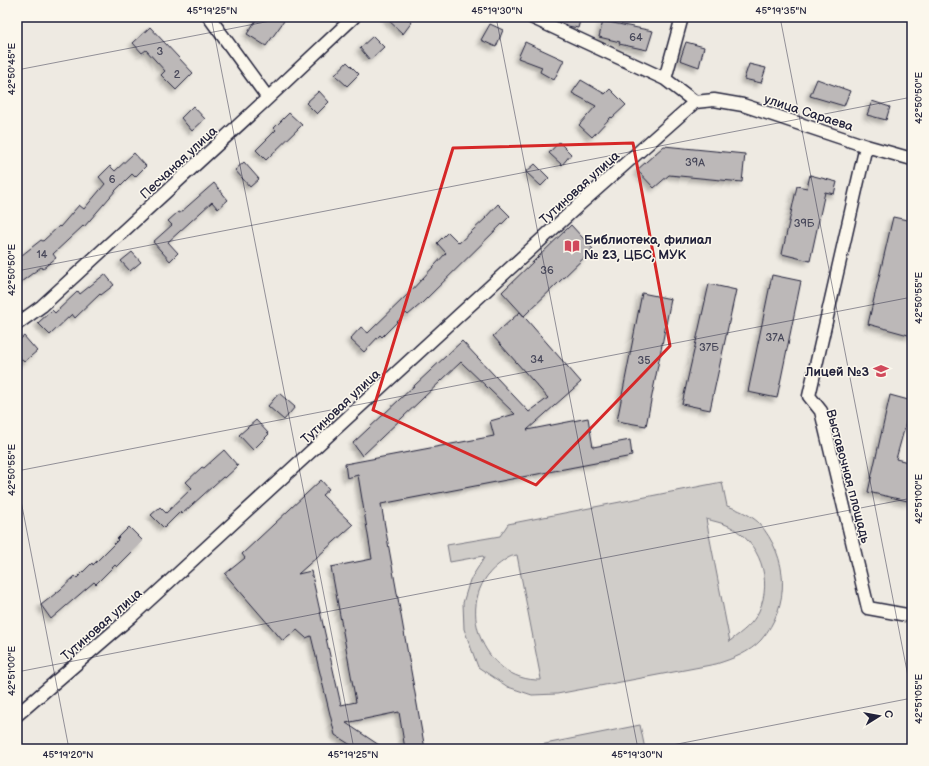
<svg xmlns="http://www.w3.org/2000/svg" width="929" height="766" font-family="'Balsamiq Sans',sans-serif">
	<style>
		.green { fill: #d0cdc9; stroke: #797882; fill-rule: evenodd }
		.building { fill: #bcb8b8; stroke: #22223b; filter: url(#shadow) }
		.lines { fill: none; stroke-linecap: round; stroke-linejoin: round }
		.street-casing { stroke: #22223b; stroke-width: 15 }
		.street { stroke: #fbf7ec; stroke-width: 12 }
		.marked { fill: none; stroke: #d62828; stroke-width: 3; stroke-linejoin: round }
		.ticks { fill: none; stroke: #22223b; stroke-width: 1; stroke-opacity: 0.45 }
		.labels { text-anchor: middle; stroke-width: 3; stroke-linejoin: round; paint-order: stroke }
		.number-label { font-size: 11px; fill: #48485a }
		.street-label { font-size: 13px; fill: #22223b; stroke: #fbf7ec }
		.poi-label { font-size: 13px; font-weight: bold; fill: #22223b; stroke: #fbf7ec; text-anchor: start }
		.neatline { fill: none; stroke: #22223b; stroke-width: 1.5 }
		.ticks-label { font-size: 10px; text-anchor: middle; fill: #22223b }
	</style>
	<defs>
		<filter id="shadow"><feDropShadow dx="-3.5" dy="3.5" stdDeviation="2" flood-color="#0004"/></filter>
	</defs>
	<rect width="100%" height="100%" fill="#eeeae2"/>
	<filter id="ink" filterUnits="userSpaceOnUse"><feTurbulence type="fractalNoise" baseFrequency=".025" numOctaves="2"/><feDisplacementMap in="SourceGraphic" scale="8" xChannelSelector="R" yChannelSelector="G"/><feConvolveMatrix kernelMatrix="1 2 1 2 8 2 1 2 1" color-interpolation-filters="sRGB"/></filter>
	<g filter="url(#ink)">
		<!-- green -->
		<path class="green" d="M 722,482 L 727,506 C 737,509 751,515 759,523 C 789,558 791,605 761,640 C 749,653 732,659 716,664 L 557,694 L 532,695 L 508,687 L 478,667 L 464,629 L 463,603 L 470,580 L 484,558 L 483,556 L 450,562 L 447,545 L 500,536 L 508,524 ZM 706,519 C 713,521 723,523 729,526 C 760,542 773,580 759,611 C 753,624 742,632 731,640 L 730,642 ZM 517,555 L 541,679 L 541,680 C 482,682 452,601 498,565 C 505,560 509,556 517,555 Z
			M 640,725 L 645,749 L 520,749 Z"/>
		<!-- building -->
		<path class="building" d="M 258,17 L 277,17 L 284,21 L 266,46 L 247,34 Z
			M 385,17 L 405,17 L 412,22 L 403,34 Z
			M 549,17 L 581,17 L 578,28 L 568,26 Z
			M 603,21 L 653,31 L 647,50 L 619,44 L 620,42 L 599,37 Z
			M 490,24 L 503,30 L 496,47 L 481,40 Z
			M 150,27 L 193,73 L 176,90 L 161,75 L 165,71 L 146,50 L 142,53 L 133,43 Z
			M 373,36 L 384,47 L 370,60 L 360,48 Z
			M 525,42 L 564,60 L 554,80 L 540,72 L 542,67 L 518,58 Z
			M 686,42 L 704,47 L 699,67 L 680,60 Z
			M 347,62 L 359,74 L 347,86 L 335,75 Z
			M 749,64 L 766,68 L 761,83 L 744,79 Z
			M 817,79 L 850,91 L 844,106 L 810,96 Z
			M 581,80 L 605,94 L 610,89 L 626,105 L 612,118 L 611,117 L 592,137 L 579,125 L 596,106 L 572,93 Z
			M 319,91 L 329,102 L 317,114 L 306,103 Z
			M 872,101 L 890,107 L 886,120 L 867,115 Z
			M 193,106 L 205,119 L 192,131 L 181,118 Z
			M 289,113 L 302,125 L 266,160 L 256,150 L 276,130 L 274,128 Z
			M 559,142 L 571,154 L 562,165 L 549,153 Z
			M 664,146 L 745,154 L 742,182 L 669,175 L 654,188 L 637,170 Z
			M 134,153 L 146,166 L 135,177 L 132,174 L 116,190 L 84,227 L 83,226 L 53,254 L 56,258 L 42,269 L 41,267 L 17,285 L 17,259 L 41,240 L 43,241 L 59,226 L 60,227 L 79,205 L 84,209 L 105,184 L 99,177 L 110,166 L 115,171 Z
			M 244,162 L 259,179 L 250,187 L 235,170 Z
			M 535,164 L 549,178 L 541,186 L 526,172 Z
			M 810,175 L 837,182 L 834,194 L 825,192 L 810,261 L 782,254 L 797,186 L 807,188 Z
			M 214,183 L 228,200 L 218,209 L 212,202 L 168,242 L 178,253 L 170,261 L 153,242 L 172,225 L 168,221 L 178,212 L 180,213 Z
			M 498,204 L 510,216 L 422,303 L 408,315 L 406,313 L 382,337 L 380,335 L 364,352 L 350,339 L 361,327 L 368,333 L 410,292 L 446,253 L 437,243 L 448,232 L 459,243 L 486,218 L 485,218 Z
			M 893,217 L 912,221 L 912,305 L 909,316 L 912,317 L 912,336 L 868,324 Z
			M 571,225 L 593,249 L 524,316 L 502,292 Z
			M 132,252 L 141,262 L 130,271 L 121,261 Z
			M 105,274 L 114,285 L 101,295 L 100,294 L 75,318 L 72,314 L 50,335 L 38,323 L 52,310 L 55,313 L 78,291 L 80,294 Z
			M 772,275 L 801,281 L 777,398 L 748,392 Z
			M 709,284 L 736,290 L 710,410 L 682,404 Z
			M 642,293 L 671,299 L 646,426 L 617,421 Z
			M 520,312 L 581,382 L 527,430 L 588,418 L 593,447 L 630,440 L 632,456 L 381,504 L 425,749 L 405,749 L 399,712 L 346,723 L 385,749 L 357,749 L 335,735 L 311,636 L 306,638 L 297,630 L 283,641 L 225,574 L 245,558 L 242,554 L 321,480 L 329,489 L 322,495 L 353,525 L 298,574 L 311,571 L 341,705 L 356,702 L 331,567 L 372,559 L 358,475 L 347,478 L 345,464 L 494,436 L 490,421 L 515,414 L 461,362 L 362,456 L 353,443 L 462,341 L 529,412 L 548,398 L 493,336 Z
			M 24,336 L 37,351 L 24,362 L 17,354 L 17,342 Z
			M 279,393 L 295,407 L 284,420 L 268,406 Z
			M 890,395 L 912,401 L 896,459 L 912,463 L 912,502 L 868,492 Z
			M 256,420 L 269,434 L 253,450 L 239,435 Z
			M 224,450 L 238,466 L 225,478 L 223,477 L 182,514 L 180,512 L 164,528 L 151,515 L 160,507 L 166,513 L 192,488 L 186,482 L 202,467 L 204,468 Z
			M 129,527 L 143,541 L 117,567 L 115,565 L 96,584 L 94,582 L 51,619 L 41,605 L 60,590 L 75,576 L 77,578 L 92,563 L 93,565 L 118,540 L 117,539 Z"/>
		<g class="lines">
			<!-- street casing -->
			<g class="street-casing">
				<path id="street" d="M 209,17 L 268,98
					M 531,17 L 665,79 L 695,102
					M 665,79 L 682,17
					M 866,146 L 809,396 L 821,411 L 868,608 L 912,616
					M 17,324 L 42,306 L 268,98 L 354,17
					M 17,715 L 133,615 L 580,204 L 695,102 L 714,100 L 743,105 L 866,146 L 912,159"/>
			</g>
			<!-- street -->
			<use href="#street" class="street"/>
		</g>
	</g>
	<!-- marked area -->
	<path class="marked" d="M 633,143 L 670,346 L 536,485 L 373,410 L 453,148 Z"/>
	<!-- ticks -->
	<path class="ticks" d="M 211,17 L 354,749M 496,17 L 638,749M 780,17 L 912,697M 17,70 L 291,17M 17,271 L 912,97M 17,471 L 912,297M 17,480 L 69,749M 17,672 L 912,498M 652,749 L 912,698"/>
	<!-- icons -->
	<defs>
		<g id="library-bare" transform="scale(1.2)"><path d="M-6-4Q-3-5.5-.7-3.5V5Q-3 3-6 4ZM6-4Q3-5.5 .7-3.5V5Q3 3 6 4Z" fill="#d1495b" stroke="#fbf7ec" stroke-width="2.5" paint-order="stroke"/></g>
		<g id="school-bare" transform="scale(1.2)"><path d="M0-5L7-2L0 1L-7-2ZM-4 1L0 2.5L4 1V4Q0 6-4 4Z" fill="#d1495b" stroke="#fbf7ec" stroke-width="2.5" paint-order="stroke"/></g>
	</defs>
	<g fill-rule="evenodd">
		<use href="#library-bare" x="572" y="246"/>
		<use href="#school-bare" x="881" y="371"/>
	</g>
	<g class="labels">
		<!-- number labels -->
		<g class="number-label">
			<text x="636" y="41">64</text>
			<text x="160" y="55">3</text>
			<text x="177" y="78">2</text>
			<text x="695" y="166">39А</text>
			<text x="112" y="183">6</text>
			<text x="804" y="227">39Б</text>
			<text x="42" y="258">14</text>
			<text x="547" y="274">36</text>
			<text x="775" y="341">37А</text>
			<text x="709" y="351">37Б</text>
			<text x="537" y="363">34</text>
			<text x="644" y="364">35</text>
		</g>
		<!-- street labels -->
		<g class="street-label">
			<text transform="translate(809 112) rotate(18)" y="5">улица Сараева</text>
			<text transform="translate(178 162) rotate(-43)" y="5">Песчаная улица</text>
			<text transform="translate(579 187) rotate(-42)" y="5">Тутиновая улица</text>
			<text transform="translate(340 406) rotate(-43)" y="5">Тутиновая улица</text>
			<text transform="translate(849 476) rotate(75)" y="5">Выставочная площадь</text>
			<text transform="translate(101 624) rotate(-41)" y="5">Тутиновая улица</text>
		</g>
		<!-- poi labels -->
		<g class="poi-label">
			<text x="584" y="244">Библиотека, филиал<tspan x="584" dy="15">№ 23, ЦБС, МУК</tspan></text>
			<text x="869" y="376" text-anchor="end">Лицей №3</text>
		</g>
	</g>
	<!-- margin -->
	<rect width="929" height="766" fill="none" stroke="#fbf7ec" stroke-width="44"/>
	<!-- north arrow -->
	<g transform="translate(879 716) rotate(79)" stroke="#fbf7ec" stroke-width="3" paint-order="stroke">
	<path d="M0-3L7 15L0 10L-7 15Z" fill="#22223b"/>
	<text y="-6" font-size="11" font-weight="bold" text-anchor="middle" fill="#22223b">С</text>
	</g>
	<rect x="22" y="22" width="885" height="722" class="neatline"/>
	<g class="ticks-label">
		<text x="212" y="14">45°19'25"N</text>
		<text x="497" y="14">45°19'30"N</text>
		<text x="781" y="14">45°19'35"N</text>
		<text transform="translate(11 69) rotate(-90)" y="4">42°50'45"E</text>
		<text transform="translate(918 98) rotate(-90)" y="4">42°50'50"E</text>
		<text transform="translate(11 270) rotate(-90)" y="4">42°50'50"E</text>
		<text transform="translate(918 298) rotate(-90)" y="4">42°50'55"E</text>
		<text transform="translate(11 470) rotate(-90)" y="4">42°50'55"E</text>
		<text transform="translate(918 499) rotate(-90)" y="4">42°51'00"E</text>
		<text transform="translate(11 671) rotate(-90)" y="4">42°51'00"E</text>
		<text transform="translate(918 699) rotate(-90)" y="4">42°51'05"E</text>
		<text x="68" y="758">45°19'20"N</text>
		<text x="353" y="758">45°19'25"N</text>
		<text x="637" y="758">45°19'30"N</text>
	</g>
</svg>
